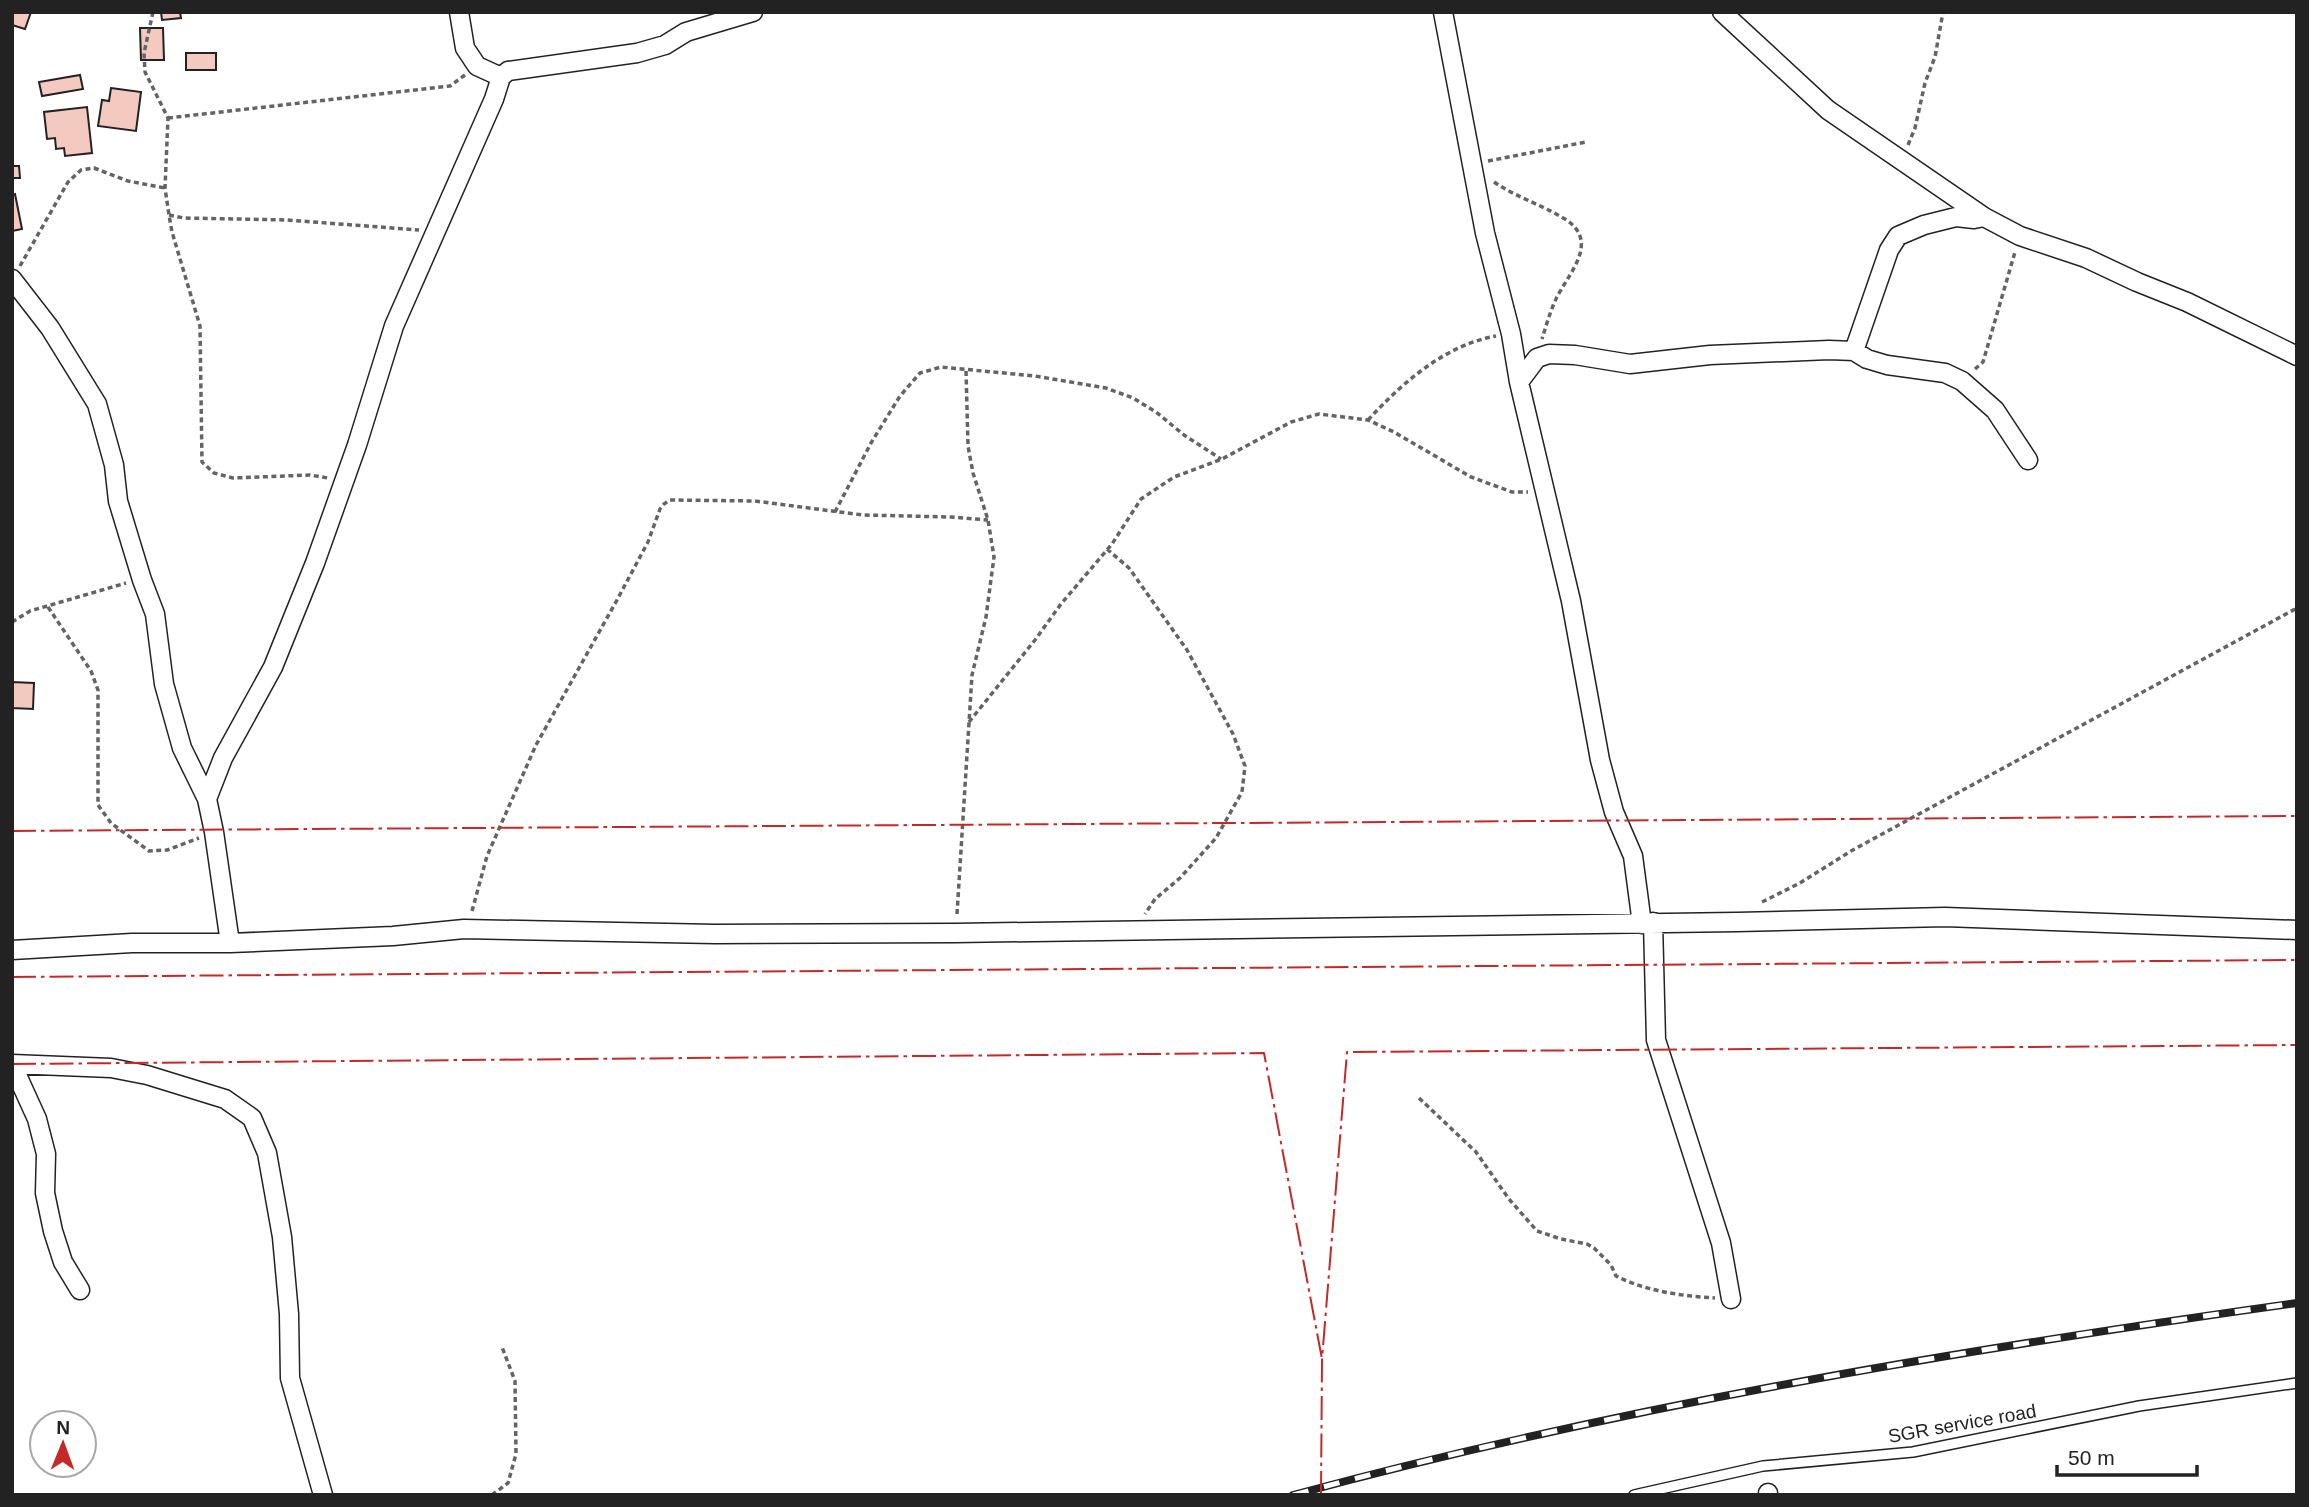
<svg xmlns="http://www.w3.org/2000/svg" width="2309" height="1507" font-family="Arial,sans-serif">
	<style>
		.building { fill: #f3c9c0; stroke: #222; stroke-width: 2 }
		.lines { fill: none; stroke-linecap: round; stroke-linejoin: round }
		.service-casing { stroke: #222; stroke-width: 12 }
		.minor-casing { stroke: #222; stroke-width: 21 }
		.path { stroke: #646464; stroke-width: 3.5; stroke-dasharray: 5 3.5; stroke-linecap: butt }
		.service { stroke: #fff; stroke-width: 9 }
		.minor { stroke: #fff; stroke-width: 18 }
		.rail-casing { stroke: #222; stroke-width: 8 }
		.rail { stroke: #fff; stroke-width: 5; stroke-dasharray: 16; stroke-linecap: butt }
		.power { stroke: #c62828; stroke-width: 2; stroke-dasharray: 24 5 3.5 5; stroke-linecap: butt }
		.labels { text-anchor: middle; stroke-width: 5; stroke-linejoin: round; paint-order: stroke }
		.street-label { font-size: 19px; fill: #222; stroke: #fff }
	</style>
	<rect width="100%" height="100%" fill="#fff"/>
	<!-- building -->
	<path class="building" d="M 12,12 L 31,12 L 25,29 L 12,25 Z
		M 161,12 L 180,12 L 181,18 L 162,20 Z
		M 140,28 L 163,28 L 164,60 L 141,60 Z
		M 186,53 L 216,53 L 216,70 L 186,70 Z
		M 80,75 L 83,89 L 42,96 L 39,82 Z
		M 111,88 L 141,92 L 136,131 L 98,126 L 102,100 L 109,101 Z
		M 87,107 L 92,153 L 65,156 L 64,148 L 56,149 L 55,138 L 47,139 L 44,112 Z
		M 12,166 L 19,166 L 20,178 L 12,178 Z
		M 15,194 L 22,229 L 12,231 L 12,195 Z
		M 12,682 L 34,683 L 33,709 L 12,708 Z"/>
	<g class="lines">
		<!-- service casing -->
		<g class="service-casing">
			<path id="service" d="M 1634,1495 L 1763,1466 L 1913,1452 L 2139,1406 L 2297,1383"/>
		</g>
		<!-- minor casing -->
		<g class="minor-casing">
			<path id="minor" d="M 459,12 L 465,48 L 477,66 L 501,77
				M 1443,12 L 1485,233 L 1511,334 L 1519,382 L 1571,601 L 1600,760 L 1614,812 L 1633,856 L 1642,924
				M 1722,12 L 1828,110 L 1984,217 L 2020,236 L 2086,258 L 2137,282 L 2187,302 L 2297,356
				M 12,279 L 50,328 L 97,404 L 114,465 L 118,501 L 142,580 L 155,614 L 164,684 L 182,748 L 207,799
				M 1854,351 L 1889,250 L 1898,236 L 1924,225 L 1956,217 L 1974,219 L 1984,217
				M 1519,382 L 1537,358 L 1549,354 L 1575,355 L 1630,364 L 1710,355 L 1829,350 L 1854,351 L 1867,359 L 1887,365 L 1945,373 L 1962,381 L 1995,410 L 2028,460
				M 1653,922 L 1656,1040 L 1721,1243 L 1731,1299
				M 230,943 L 214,832 L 207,799 L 223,758 L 273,667 L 315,563 L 357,445 L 394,326 L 494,99 L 501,77 L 508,71 L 637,53 L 665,45 L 686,32 L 753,12
				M 12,950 L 132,943 L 230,943 L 393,936 L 464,929 L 715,934 L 955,933 L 1737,922 L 1945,917 L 2297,930
				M 12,1064 L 111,1068 L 147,1075 L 225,1099 L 252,1118 L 267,1153 L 282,1237 L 289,1314 L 290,1378 L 323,1495
				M 12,1064 L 37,1119 L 46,1154 L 45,1193 L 53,1231 L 63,1262 L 80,1290
				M 1768,1493 L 1768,1495"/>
		</g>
		<!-- path -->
		<path class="path" d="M 153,12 L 144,53 L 145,72 L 168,118 L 165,188 L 169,215 L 172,232 L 200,326 L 202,462 L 214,473 L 233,478 L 310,475 L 328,478
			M 168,118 L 450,86 L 465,75
			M 1908,145 L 1915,128 L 1925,83 L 1935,57 L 1943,12
			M 1488,161 L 1586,142
			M 1494,182 C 1516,197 1542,205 1565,219 C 1601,242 1568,274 1556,299 C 1550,312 1546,326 1542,339
			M 169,215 L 184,218 L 287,220 L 419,230
			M 20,266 L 68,182 L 81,170 L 94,168 L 128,181 L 165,188
			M 1975,369 L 1983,362 L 2015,252
			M 1368,420 C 1402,383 1445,345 1496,336
			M 835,512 L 871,443 L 900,396 L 920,373 L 941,367 L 1035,376 L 1106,388 L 1133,398 L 1156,412 L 1184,435 L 1221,459
			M 1107,549 L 1129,568 L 1187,650 L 1233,734 L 1245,766 L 1242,792 L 1216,838 L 1180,878 L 1155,899 L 1145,914
			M 48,607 L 91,671 L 98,690 L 98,805 L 111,823 L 149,851 L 167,850 L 199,838
			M 12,622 L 30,611 L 126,583
			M 969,722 L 1035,640 L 1061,604 L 1112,544 L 1141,499 L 1174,477 L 1222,459 L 1291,422 L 1319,414 L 1368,420 L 1394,432 L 1471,477 L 1512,492 L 1528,492
			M 1762,902 L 1800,883 L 1851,851 L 2297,608
			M 472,911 L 487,856 L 536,745 L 617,600 L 648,542 L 660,509 L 664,504 L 670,500 L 755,501 L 863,515 L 951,517 L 988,520
			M 957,914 L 972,675 L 986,617 L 994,557 L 988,520 L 973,473 L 968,446 L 966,370
			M 1419,1098 L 1476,1152 L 1509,1199 L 1537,1231 L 1561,1239 L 1587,1244 L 1594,1248 L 1611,1265 L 1616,1276 C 1646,1291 1681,1296 1715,1298
			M 492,1495 L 508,1483 L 516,1454 L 515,1381 L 502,1347"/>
		<!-- service -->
		<use href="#service" class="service"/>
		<!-- minor -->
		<use href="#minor" class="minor"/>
		<!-- rail casing -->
		<g class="rail-casing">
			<path id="rail" d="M 1293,1495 C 1622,1406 1959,1350 2297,1303"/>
		</g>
		<!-- rail -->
		<use href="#rail" class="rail"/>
		<!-- power -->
		<path class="power" d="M 12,831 L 2297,816
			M 12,977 L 2297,960
			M 12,1064 L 1264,1053 L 1322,1359
			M 1321,1495 L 1322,1359 L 1347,1052 L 2297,1045"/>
	</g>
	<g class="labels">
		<!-- street labels -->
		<g class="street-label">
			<text transform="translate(1962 1423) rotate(-10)" y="7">SGR service road</text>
		</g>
	</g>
	<!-- border -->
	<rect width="2309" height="1507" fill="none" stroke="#222222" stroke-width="28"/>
	<!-- north arrow -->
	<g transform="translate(63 1444) rotate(1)"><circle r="33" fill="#ffffff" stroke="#a7a7a7" stroke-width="2"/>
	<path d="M0-5L12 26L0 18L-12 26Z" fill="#c62828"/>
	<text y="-10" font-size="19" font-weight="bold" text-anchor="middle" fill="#222222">N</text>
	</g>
	<!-- scale -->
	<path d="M2057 1465v10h140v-10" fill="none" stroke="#222222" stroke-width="3.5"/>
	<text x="2068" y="1465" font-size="21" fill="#222222" stroke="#ffffff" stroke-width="5" paint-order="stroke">50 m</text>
</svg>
